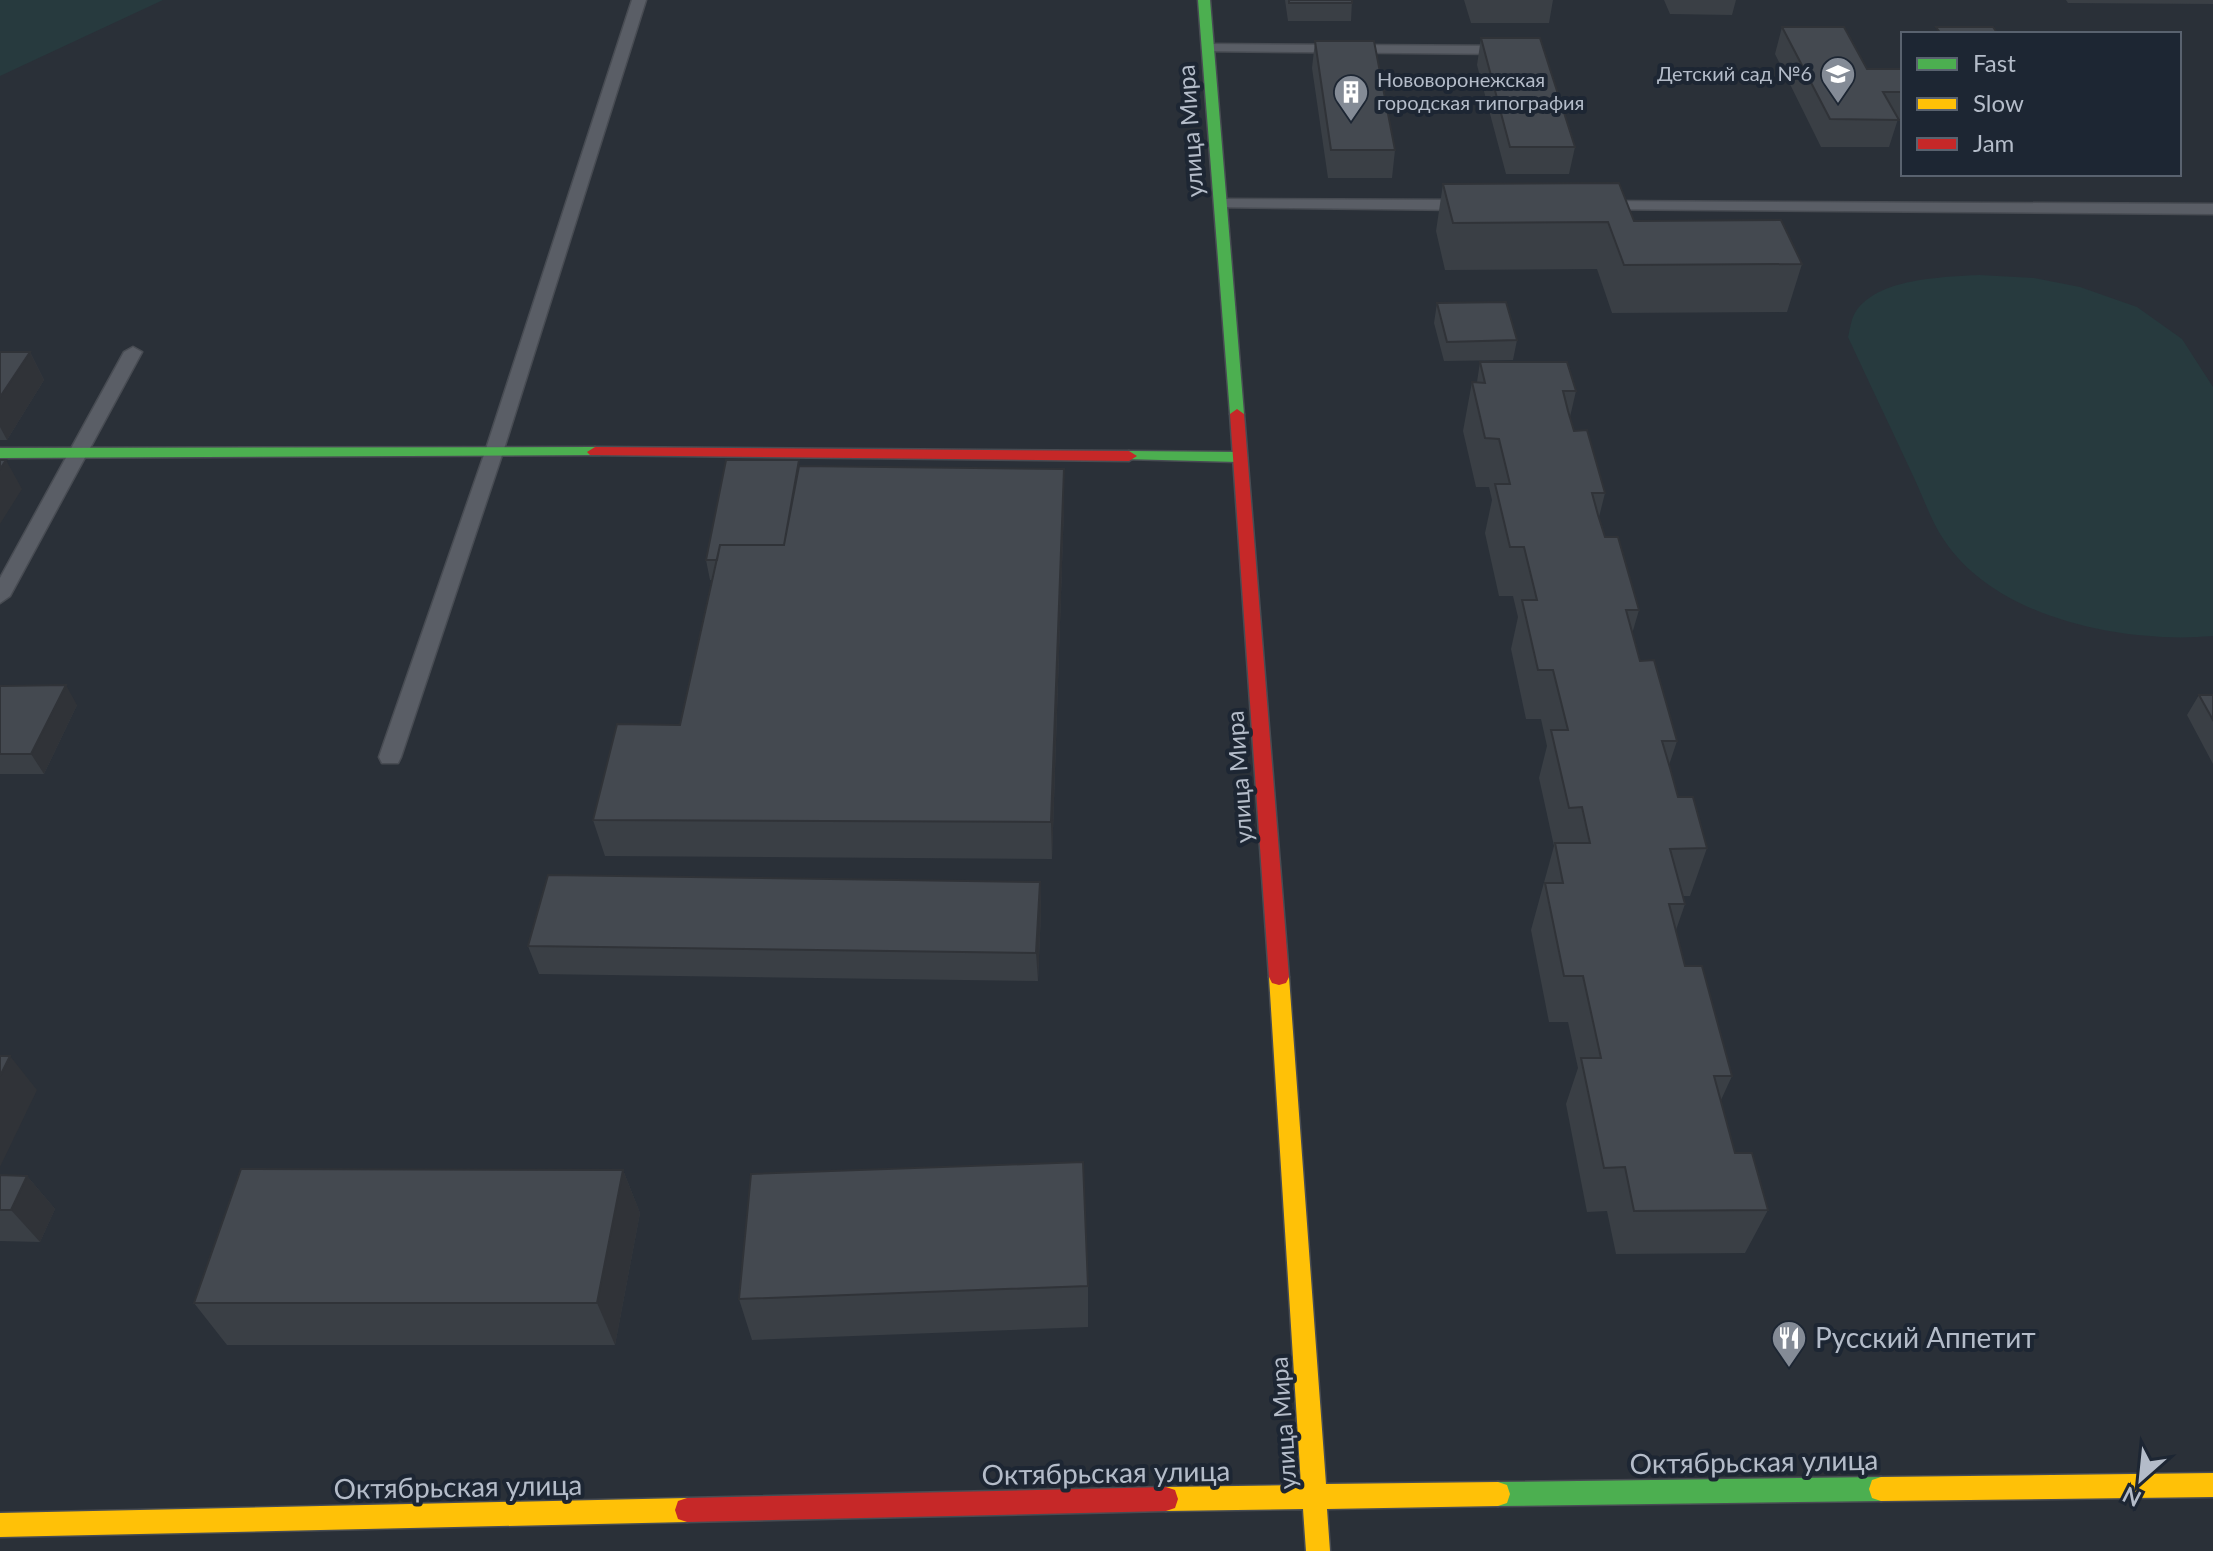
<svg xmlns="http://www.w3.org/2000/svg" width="2213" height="1551" font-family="Lato,sans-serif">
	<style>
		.green { fill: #273a3e }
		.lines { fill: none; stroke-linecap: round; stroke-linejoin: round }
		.lane-casing { stroke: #484c53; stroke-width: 3 }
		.fast-casing { stroke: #484c53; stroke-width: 3 }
		.slow-casing { stroke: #484c53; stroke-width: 3 }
		.jam-casing { stroke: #484c53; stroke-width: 3 }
		.lane { fill: #5a5e66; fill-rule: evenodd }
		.fast { fill: #4caf50; fill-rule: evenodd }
		.slow { fill: #ffc107; fill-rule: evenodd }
		.jam { fill: #c62828; fill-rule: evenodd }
		.wall { fill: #3a3f45 }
		.shaded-wall { fill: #303338 }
		.building { fill: #444950; stroke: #303338; stroke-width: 2 }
		.labels { text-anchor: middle; stroke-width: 8; stroke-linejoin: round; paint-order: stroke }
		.far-poi-label { font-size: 20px; fill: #b4bcc9; stroke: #1d2633; text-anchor: end }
		.street-label { font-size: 24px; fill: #b4bcc9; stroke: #1d2633 }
		.near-poi-label { font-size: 28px; fill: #b4bcc9; stroke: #1d2633; text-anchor: start }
		.near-street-label { font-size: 28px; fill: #b4bcc9; stroke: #1d2633 }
	</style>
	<rect width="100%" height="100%" fill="#2a3038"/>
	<!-- green -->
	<path class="green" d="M 0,0 L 163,0 L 0,76 Z
		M 1979,275 L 2034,278 L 2080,287 L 2137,307 L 2182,339 L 2213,387 L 2213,636 C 2125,644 1996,619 1944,540 C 1932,523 1924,499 1915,480 C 1893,432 1870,385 1848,337 C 1850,330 1851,319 1855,313 C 1876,278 1943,277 1979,275 Z"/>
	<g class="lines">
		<!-- lane casing -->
		<g class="lane-casing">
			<path id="lane" d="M 632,0 L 646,0 L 503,452 L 401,757 L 398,763 L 382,763 L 379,757 L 485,452 Z
				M 1209,44 L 1508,46 L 1515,50 L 1508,54 L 1204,51 L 1204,45 Z
				M 1221,199 L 1468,200 L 1476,205 L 1468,210 L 1215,207 L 1215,201 Z
				M 1598,201 L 2213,204 L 2213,214 L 1592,209 L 1592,203 Z
				M 133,347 L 142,352 L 10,596 L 0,603 L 0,578 L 124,352 Z"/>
		</g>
		<!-- fast casing -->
		<g class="fast-casing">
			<path id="fast" d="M 1198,0 L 1210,0 L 1244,414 L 1237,419 L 1230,414 Z
				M 595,447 L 603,452 L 600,455 L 0,458 L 0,448 Z
				M 1129,451 L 1238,452 L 1246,457 L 1238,462 L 1124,459 L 1124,453 Z
				M 1881,1477 L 1890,1480 L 1893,1489 L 1890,1498 L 1881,1501 L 1498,1506 L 1489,1503 L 1486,1494 L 1489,1485 L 1498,1482 Z"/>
		</g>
		<!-- slow casing -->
		<g class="slow-casing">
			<path id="slow" d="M 1279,969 L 1286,971 L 1289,977 L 1326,1484 L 1498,1482 L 1507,1485 L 1510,1494 L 1507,1503 L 1498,1506 L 1327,1509 L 1330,1551 L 1306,1551 L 1303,1509 L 1166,1511 L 1157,1508 L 1154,1499 L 1157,1490 L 1166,1487 L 1301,1485 L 1269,977 L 1272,971 Z
				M 2213,1473 L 2213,1497 L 1881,1501 L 1872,1498 L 1869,1489 L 1872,1480 L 1881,1477 Z
				M 687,1498 L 696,1501 L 699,1510 L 696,1519 L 687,1522 L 0,1537 L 0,1513 Z"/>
		</g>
		<!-- jam casing -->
		<g class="jam-casing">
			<path id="jam" d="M 1237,409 L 1244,414 L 1289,977 L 1286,983 L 1279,985 L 1272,983 L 1269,977 L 1230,414 Z
				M 595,447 L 1129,451 L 1137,456 L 1129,461 L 590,455 L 587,452 Z
				M 1166,1487 L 1175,1490 L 1178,1499 L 1175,1508 L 1166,1511 L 687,1522 L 678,1519 L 675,1510 L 678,1501 L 687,1498 Z"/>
		</g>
		<!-- lane -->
		<use href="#lane" class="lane"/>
		<!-- fast -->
		<use href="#fast" class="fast"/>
		<!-- slow -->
		<use href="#slow" class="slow"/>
		<!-- jam -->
		<use href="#jam" class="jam"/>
	</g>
	<!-- wall -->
	<path class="wall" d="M 1285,0 L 1352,0 L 1351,21 L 1288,21 Z
		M 1464,0 L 1553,0 L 1549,23 L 1471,23 Z
		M 1664,0 L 1736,0 L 1732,15 L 1670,14 Z
		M 2066,0 L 2213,0 L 2213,4 L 2068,3 Z
		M 1782,27 L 1867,69 L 1903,69 L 1903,119 L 1898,119 L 1889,147 L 1821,147 L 1775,54 Z
		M 1481,38 L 1575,147 L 1569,174 L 1506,174 L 1477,65 Z
		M 1315,41 L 1395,150 L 1392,178 L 1328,178 L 1312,68 Z
		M 1443,184 L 1634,221 L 1802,264 L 1787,312 L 1612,313 L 1597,269 L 1445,270 L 1436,231 Z
		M 1437,303 L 1517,340 L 1513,360 L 1444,361 L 1434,323 Z
		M 0,352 L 30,352 L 44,380 L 7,440 L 0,440 Z
		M 1480,362 L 1576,391 L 1570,417 L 1574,431 L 1605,493 L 1599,517 L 1605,537 L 1639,610 L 1632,634 L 1640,661 L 1677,741 L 1669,765 L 1678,797 L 1707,848 L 1690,896 L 1683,896 L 1685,904 L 1676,930 L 1685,966 L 1732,1076 L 1721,1100 L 1735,1153 L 1768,1210 L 1745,1253 L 1616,1254 L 1607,1211 L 1587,1212 L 1566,1104 L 1578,1068 L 1568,1022 L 1549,1022 L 1531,930 L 1554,846 L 1539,778 L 1547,746 L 1541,719 L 1526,719 L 1511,649 L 1518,617 L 1513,596 L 1499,596 L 1485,533 L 1492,500 L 1489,487 L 1476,487 L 1463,431 L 1472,382 L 1477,382 Z
		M 800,466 L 1064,469 L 1064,506 L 1052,859 L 605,856 L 593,820 L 680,725 L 712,580 L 710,580 L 706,560 Z
		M 0,686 L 77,705 L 44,774 L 0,774 Z
		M 2199,695 L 2213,695 L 2213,764 L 2187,715 Z
		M 1040,882 L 1041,911 L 1038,981 L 539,974 L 528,946 Z
		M 623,1170 L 640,1213 L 615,1345 L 227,1345 L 194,1303 Z
		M 0,1175 L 27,1176 L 55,1209 L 40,1242 L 0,1241 Z
		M 1088,1286 L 1088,1327 L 752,1340 L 739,1299 Z"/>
	<!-- shaded-wall -->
	<path class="shaded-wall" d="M 30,352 L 44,380 L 7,440 L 0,427 L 0,397 Z
		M 6,460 L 22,489 L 0,524 L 0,469 Z
		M 1064,469 L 1064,506 L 1052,859 L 1051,822 Z
		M 66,685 L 77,705 L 44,774 L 31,754 Z
		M 1040,882 L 1041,911 L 1038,981 L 1036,953 Z
		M 10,1056 L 37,1090 L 0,1167 L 0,1076 Z
		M 623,1170 L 640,1213 L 615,1345 L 597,1303 Z
		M 27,1176 L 55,1209 L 40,1242 L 11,1210 Z"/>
	<!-- building -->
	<path class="building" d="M 1289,0 L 1352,0 L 1352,3 L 1289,3 Z
		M 1782,27 L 1844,27 L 1867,69 L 1903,69 L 1903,92 L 1883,92 L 1899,120 L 1830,119 Z
		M 1936,27 L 1993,27 L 1998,34 L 1941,34 Z
		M 1481,38 L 1540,38 L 1575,147 L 1510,147 Z
		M 1315,41 L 1374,41 L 1395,150 L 1331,150 Z
		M 1619,183 L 1634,221 L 1781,220 L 1802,264 L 1624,265 L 1608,222 L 1453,223 L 1443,184 Z
		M 1506,302 L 1517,340 L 1447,342 L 1437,303 Z
		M 0,352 L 30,352 L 0,397 Z
		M 1480,362 L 1567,362 L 1576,391 L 1563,391 L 1568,411 L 1574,431 L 1587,430 L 1605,493 L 1592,493 L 1598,515 L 1605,537 L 1618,537 L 1639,610 L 1626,610 L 1640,661 L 1654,660 L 1677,741 L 1662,741 L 1670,768 L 1678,797 L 1693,797 L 1707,848 L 1670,849 L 1685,904 L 1669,904 L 1685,966 L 1702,966 L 1732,1076 L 1714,1076 L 1735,1153 L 1752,1153 L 1768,1210 L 1634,1211 L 1625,1167 L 1604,1168 L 1581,1058 L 1601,1058 L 1583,976 L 1564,976 L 1545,883 L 1563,883 L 1555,843 L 1590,843 L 1582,807 L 1569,808 L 1551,730 L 1568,730 L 1553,670 L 1538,670 L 1522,600 L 1537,600 L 1524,547 L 1510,547 L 1495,484 L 1510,484 L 1499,439 L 1485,438 L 1472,382 L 1485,383 Z
		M 0,460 L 6,460 L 0,469 Z
		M 726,460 L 799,460 L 784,545 L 720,545 L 717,560 L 706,560 Z
		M 799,466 L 1064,469 L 1051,822 L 593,820 L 617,724 L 680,725 L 720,545 L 784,545 Z
		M 66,685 L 31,754 L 0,754 L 0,686 Z
		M 2199,695 L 2213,695 L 2213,720 Z
		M 548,875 L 1040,882 L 1036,953 L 528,946 Z
		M 0,1056 L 10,1056 L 0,1076 Z
		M 1083,1162 L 1088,1286 L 739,1299 L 751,1174 Z
		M 241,1169 L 623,1170 L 597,1303 L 194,1303 Z
		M 0,1175 L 27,1176 L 11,1210 L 0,1210 Z"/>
	<!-- icons -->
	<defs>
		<g id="school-pin" transform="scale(1.8)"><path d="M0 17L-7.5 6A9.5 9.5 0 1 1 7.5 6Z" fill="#848b96" stroke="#1d2633"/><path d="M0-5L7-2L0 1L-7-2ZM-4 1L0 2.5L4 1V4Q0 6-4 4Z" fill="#fff"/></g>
		<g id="building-pin" transform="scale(1.8)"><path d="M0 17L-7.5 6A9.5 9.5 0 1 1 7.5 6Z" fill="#848b96" stroke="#1d2633"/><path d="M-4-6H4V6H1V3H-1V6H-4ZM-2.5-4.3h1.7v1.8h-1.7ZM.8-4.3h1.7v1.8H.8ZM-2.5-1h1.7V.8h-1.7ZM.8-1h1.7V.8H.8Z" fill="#fff"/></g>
		<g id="restaurant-pin" transform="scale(1.8)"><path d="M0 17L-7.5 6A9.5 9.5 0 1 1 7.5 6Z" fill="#848b96" stroke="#1d2633"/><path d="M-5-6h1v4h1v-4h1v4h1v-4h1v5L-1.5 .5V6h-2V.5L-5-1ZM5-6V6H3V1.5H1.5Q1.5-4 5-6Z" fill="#fff"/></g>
	</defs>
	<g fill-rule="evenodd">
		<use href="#school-pin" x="1838" y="74"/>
		<use href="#building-pin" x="1351" y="92"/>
		<use href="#restaurant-pin" x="1789" y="1338"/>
	</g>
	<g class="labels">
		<!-- far-poi labels -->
		<g class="far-poi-label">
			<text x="1812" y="81">Детский сад №6</text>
			<text x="1377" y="87" text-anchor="start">Нововоронежская<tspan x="1377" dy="23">городская типография</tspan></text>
		</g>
		<!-- street labels -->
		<g class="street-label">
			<text transform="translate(1191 131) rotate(-94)" y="8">улица Мира</text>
			<text transform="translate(1240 777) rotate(-94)" y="8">улица Мира</text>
			<text transform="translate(1284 1423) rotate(-94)" y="8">улица Мира</text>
		</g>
		<!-- near-poi labels -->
		<g class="near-poi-label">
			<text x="1815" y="1348">Русский Аппетит</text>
		</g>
		<!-- near-street labels -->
		<g class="near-street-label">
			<text transform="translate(1754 1462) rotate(-1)" y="10">Октябрьская улица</text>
			<text transform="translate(1106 1473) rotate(-1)" y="10">Октябрьская улица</text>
			<text transform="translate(458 1487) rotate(-1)" y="10">Октябрьская улица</text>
		</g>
	</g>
	<!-- legend -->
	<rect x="1901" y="32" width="280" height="144" fill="#1d2633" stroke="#59626f" stroke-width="2"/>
	<rect x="1917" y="58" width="40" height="12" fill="#4caf50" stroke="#59626f" stroke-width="2"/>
	<text x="1973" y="72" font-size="24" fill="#b4bcc9">Fast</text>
	<rect x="1917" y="98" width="40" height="12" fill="#ffc107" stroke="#59626f" stroke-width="2"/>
	<text x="1973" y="112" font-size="24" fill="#b4bcc9">Slow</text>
	<rect x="1917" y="138" width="40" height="12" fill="#c62828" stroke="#59626f" stroke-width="2"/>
	<text x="1973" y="152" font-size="24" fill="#b4bcc9">Jam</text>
	<!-- north arrow -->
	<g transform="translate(2141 1479) rotate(207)" stroke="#1d2633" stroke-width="6" paint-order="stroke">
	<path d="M0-6L14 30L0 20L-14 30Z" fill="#b4bcc9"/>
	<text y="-12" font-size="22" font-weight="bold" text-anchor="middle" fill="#b4bcc9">N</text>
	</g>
</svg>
